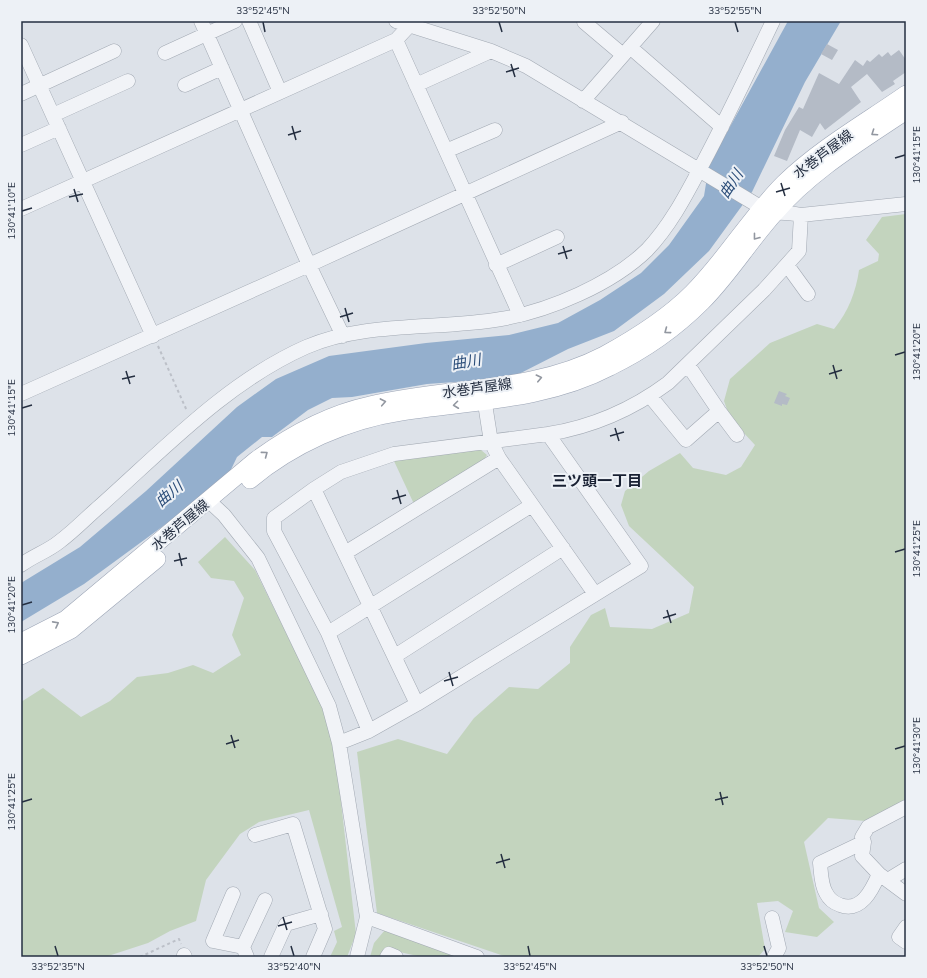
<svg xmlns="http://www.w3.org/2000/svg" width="927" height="978" font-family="Mulish,'Noto Sans JP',sans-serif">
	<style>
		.green { fill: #c3d4be }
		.water { fill: #94afcd }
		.building { fill: #b4bbc6 }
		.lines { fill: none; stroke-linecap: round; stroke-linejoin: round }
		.minor-casing { stroke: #a2a9b3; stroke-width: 15 }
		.major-casing { stroke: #9ca5b6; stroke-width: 18 }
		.path { stroke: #bcc0c8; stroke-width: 2; stroke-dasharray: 3 3; stroke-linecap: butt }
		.minor { stroke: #f1f3f7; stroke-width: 14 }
		.major { stroke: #fff; stroke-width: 17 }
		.oneway { stroke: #9297a0 }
		.ticks { fill: none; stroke: #252f41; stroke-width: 1.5 }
		.labels { text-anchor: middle; stroke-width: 4; stroke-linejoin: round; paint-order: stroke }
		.street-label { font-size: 14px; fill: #252f41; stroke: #edf1f6 }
		.water-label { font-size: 15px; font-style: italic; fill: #2b4d79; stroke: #edf1f6 }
		.neighbourhood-label { font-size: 15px; font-weight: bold; fill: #182032; stroke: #edf1f6 }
		.neatline { fill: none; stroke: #252f41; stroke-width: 1.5 }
		.ticks-label { font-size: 10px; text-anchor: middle; fill: #252f41 }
	</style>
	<rect width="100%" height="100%" fill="#dde2e9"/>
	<!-- green -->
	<path class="green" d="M 906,214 L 906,802 L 866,821 L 828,818 L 804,842 L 819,908 L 834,922 L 817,937 L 785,932 L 793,911 L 778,901 L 757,903 L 765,949 L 758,957 L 507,957 L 377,913 L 357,752 L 398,739 L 447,754 L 474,718 L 509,687 L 538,689 L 570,663 L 570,647 L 591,615 L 605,608 L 610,627 L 652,629 L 689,613 L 694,587 L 629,526 L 621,505 L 625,491 L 649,471 L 680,453 L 693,468 L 726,475 L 741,467 L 755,445 L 730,418 L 724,401 L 730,379 L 770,343 L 817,324 L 834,329 C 848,312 856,292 859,270 L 878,261 L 879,254 L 866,240 L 882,217 Z
		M 481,450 L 487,455 L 482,462 L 414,504 L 394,461 L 426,454 Z
		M 225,537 L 255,570 L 325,712 L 335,749 L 356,934 L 347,957 L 330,957 L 337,942 L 334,931 L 342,927 L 309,810 L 259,822 L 240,834 L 206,880 L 196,921 L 170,931 L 148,943 L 105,957 L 21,957 L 21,702 L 43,688 L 81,717 L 110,701 L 137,677 L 168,673 L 193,665 L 213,673 L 241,655 L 232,635 L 244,598 L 234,581 L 211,578 L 198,562 Z
		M 385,930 L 459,957 L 422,957 L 386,949 L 382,957 L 370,957 L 374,943 Z"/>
	<!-- water -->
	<path class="water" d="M 788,21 L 841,21 L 805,82 L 752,192 L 709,251 L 664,294 L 614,331 L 568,349 L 511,378 L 427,384 L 352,397 L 332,398 L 308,410 L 272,437 L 262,437 L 237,457 L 226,480 L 84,584 L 21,622 L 21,583 L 80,547 L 146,491 L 237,407 L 276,379 L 329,356 L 426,343 L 509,335 L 558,323 L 600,300 L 641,273 L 669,245 L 704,196 L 709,165 Z"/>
	<!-- building -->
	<path class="building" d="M 827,44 L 838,50 L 832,60 L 821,54 Z
		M 899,50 L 906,60 L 906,72 L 893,81 L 895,84 L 882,92 L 867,74 L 851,87 L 861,102 L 825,130 L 820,123 L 812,137 L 800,130 L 787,161 L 774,156 L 785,130 L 799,107 L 803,109 L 819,73 L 839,84 L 855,60 L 863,66 L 867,60 L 870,62 L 879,54 L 882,57 L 888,52 L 891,56 Z
		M 779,391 L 787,394 L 785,396 L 790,398 L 787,405 L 782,404 L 782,406 L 774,403 Z"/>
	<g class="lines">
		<!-- minor casing -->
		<g class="minor-casing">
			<path id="minor" d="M 201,21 L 309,265 L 343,336
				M 249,21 L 280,92
				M 396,21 L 491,51 L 526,66 L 757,205 C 775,216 783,211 801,215 L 906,204
				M 584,22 L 623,55
				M 396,40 L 520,315
				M 21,45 L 153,336
				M 630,47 L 722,127
				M 165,53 L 235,21
				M 185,85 L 222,68
				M 416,85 L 491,51
				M 21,94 L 114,51
				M 583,101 L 653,21
				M 53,115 L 128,81
				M 21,145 L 59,128
				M 446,151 L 495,130
				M 21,209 L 396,40 L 409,26
				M 496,265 L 557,237
				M 787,265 L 808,294
				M 688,365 L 719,411 L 737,435
				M 483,391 L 491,442 L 499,458 L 595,594
				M 21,394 L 309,265 L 622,122
				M 650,396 L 686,440 L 719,411
				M 548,434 L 641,566 L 417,704 L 314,489 L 341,472 L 394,454 Z
				M 548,434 C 591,427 633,409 668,383 L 764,290 L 799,251 L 801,215
				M 314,489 L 274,518 L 274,531 L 328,633 L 369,731
				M 209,501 L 224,515 L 258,558 L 329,706 L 339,743 L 367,917 L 357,957
				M 345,553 L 499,458
				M 21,565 C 33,556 48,551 59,542 C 74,531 86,518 100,506 C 164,449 227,382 306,347 C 365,321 439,330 501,319 C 549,311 612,284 647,250 C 671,225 687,193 703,163 C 728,116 750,69 773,21
				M 328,633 L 532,505
				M 395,656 L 563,548
				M 339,743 L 369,731 L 417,704
				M 906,807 L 868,827 L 862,837 L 864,842 L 862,856 L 879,874 L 906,894
				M 255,835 L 293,824 L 325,929 L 313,957
				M 864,842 L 820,863 C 821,872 821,885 826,893 C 829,899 834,903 840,905 C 861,913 872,890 879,874
				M 888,880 L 906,869
				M 233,894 L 213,941 L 243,947 L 247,957
				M 367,917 L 477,957
				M 772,918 L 779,948 L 774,957
				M 906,927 L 899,937 L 906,942
				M 243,947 L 265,900
				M 184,955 L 185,957
				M 271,957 L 286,924 L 321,914
				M 387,957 L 389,954 L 396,957"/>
		</g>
		<!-- major casing -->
		<g class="major-casing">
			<path id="major" d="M 250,480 C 292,445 347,420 401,412 C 472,401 545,401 610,367 C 643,351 676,328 702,302 C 729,275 749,242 774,214 C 811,171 860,142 906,111
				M 21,642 L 66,619 L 256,460 C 290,435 328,414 370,405 C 448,386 531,393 604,355 C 635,338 667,318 692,293 C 726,259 750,217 784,183 C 820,148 866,122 906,94
				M 21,656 L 71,630 L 157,559"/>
		</g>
		<!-- path -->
		<path class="path" d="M 158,346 L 187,411
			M 140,957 L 179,939 L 181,944"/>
		<!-- minor -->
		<use href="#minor" class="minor"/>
		<!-- major -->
		<use href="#major" class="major"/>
	</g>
	<!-- one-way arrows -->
	<defs><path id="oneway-chevron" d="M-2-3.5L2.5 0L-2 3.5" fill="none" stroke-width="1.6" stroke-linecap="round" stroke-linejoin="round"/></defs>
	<g class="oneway">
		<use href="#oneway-chevron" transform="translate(874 133) rotate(146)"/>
		<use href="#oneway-chevron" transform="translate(756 237) rotate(128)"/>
		<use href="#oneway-chevron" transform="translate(667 331) rotate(143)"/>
		<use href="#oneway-chevron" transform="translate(539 378) rotate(-13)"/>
		<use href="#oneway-chevron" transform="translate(383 402) rotate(-11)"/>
		<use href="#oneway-chevron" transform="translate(456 405) rotate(173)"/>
		<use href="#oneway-chevron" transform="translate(265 454) rotate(-37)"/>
		<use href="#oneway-chevron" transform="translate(56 624) rotate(-28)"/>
	</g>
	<!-- ticks -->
	<path class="ticks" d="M 263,22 L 265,32M 499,22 L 502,32M 735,22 L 738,32M 511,64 L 515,77M 506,72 L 519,68M 292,126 L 296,140M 288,135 L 301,131M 895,158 L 905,155M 781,183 L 785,196M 74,189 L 78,202M 776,192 L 790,188M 69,197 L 83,194M 22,211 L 32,208M 563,246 L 567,259M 558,254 L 572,250M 345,308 L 349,322M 340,317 L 353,313M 895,355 L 905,352M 833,365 L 837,379M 126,371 L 130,384M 829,374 L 842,370M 122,379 L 135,376M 22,408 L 32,405M 615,428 L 619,441M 610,436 L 624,432M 397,490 L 401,504M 392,499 L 406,495M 895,552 L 905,549M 179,553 L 182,566M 174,561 L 187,558M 22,605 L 32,602M 667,610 L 671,623M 663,618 L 676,614M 449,672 L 453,686M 444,681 L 458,677M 231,735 L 235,748M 226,744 L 239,740M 895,749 L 905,746M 720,792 L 723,805M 715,800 L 728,797M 22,802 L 32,799M 501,854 L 505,868M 496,863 L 510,859M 283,917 L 287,930M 278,926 L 292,922M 55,946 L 58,956M 291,946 L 294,956M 528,946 L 530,956M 764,946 L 767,956"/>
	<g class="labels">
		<!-- street labels -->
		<g class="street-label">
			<text transform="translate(823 154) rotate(-37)" y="5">水巻芦屋線</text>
			<text transform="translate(477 388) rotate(-8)" y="5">水巻芦屋線</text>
			<text transform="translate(180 525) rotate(-40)" y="5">水巻芦屋線</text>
		</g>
		<!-- water labels -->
		<g class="water-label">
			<text transform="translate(731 184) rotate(-57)" y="5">曲川</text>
			<text transform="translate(466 362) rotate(-10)" y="5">曲川</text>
			<text transform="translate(169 494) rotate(-40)" y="5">曲川</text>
		</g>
		<!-- neighbourhood labels -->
		<g class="neighbourhood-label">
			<text x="597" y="486">三ツ頭一丁目</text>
		</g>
	</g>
	<!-- border -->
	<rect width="927" height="978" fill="none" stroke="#edf1f6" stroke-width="44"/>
	<rect x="22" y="22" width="883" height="934" class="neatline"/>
	<g class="ticks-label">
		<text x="263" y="14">33°52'45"N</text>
		<text x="499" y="14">33°52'50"N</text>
		<text x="735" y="14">33°52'55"N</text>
		<text transform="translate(916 155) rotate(-90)" y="4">130°41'15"E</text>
		<text transform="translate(11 211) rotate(-90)" y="4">130°41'10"E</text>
		<text transform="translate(916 352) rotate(-90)" y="4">130°41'20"E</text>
		<text transform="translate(11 408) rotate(-90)" y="4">130°41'15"E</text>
		<text transform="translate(916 549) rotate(-90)" y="4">130°41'25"E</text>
		<text transform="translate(11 605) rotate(-90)" y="4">130°41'20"E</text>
		<text transform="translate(916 746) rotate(-90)" y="4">130°41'30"E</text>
		<text transform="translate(11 802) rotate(-90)" y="4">130°41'25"E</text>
		<text x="58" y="970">33°52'35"N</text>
		<text x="294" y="970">33°52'40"N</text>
		<text x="530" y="970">33°52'45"N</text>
		<text x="767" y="970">33°52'50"N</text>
	</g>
</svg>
